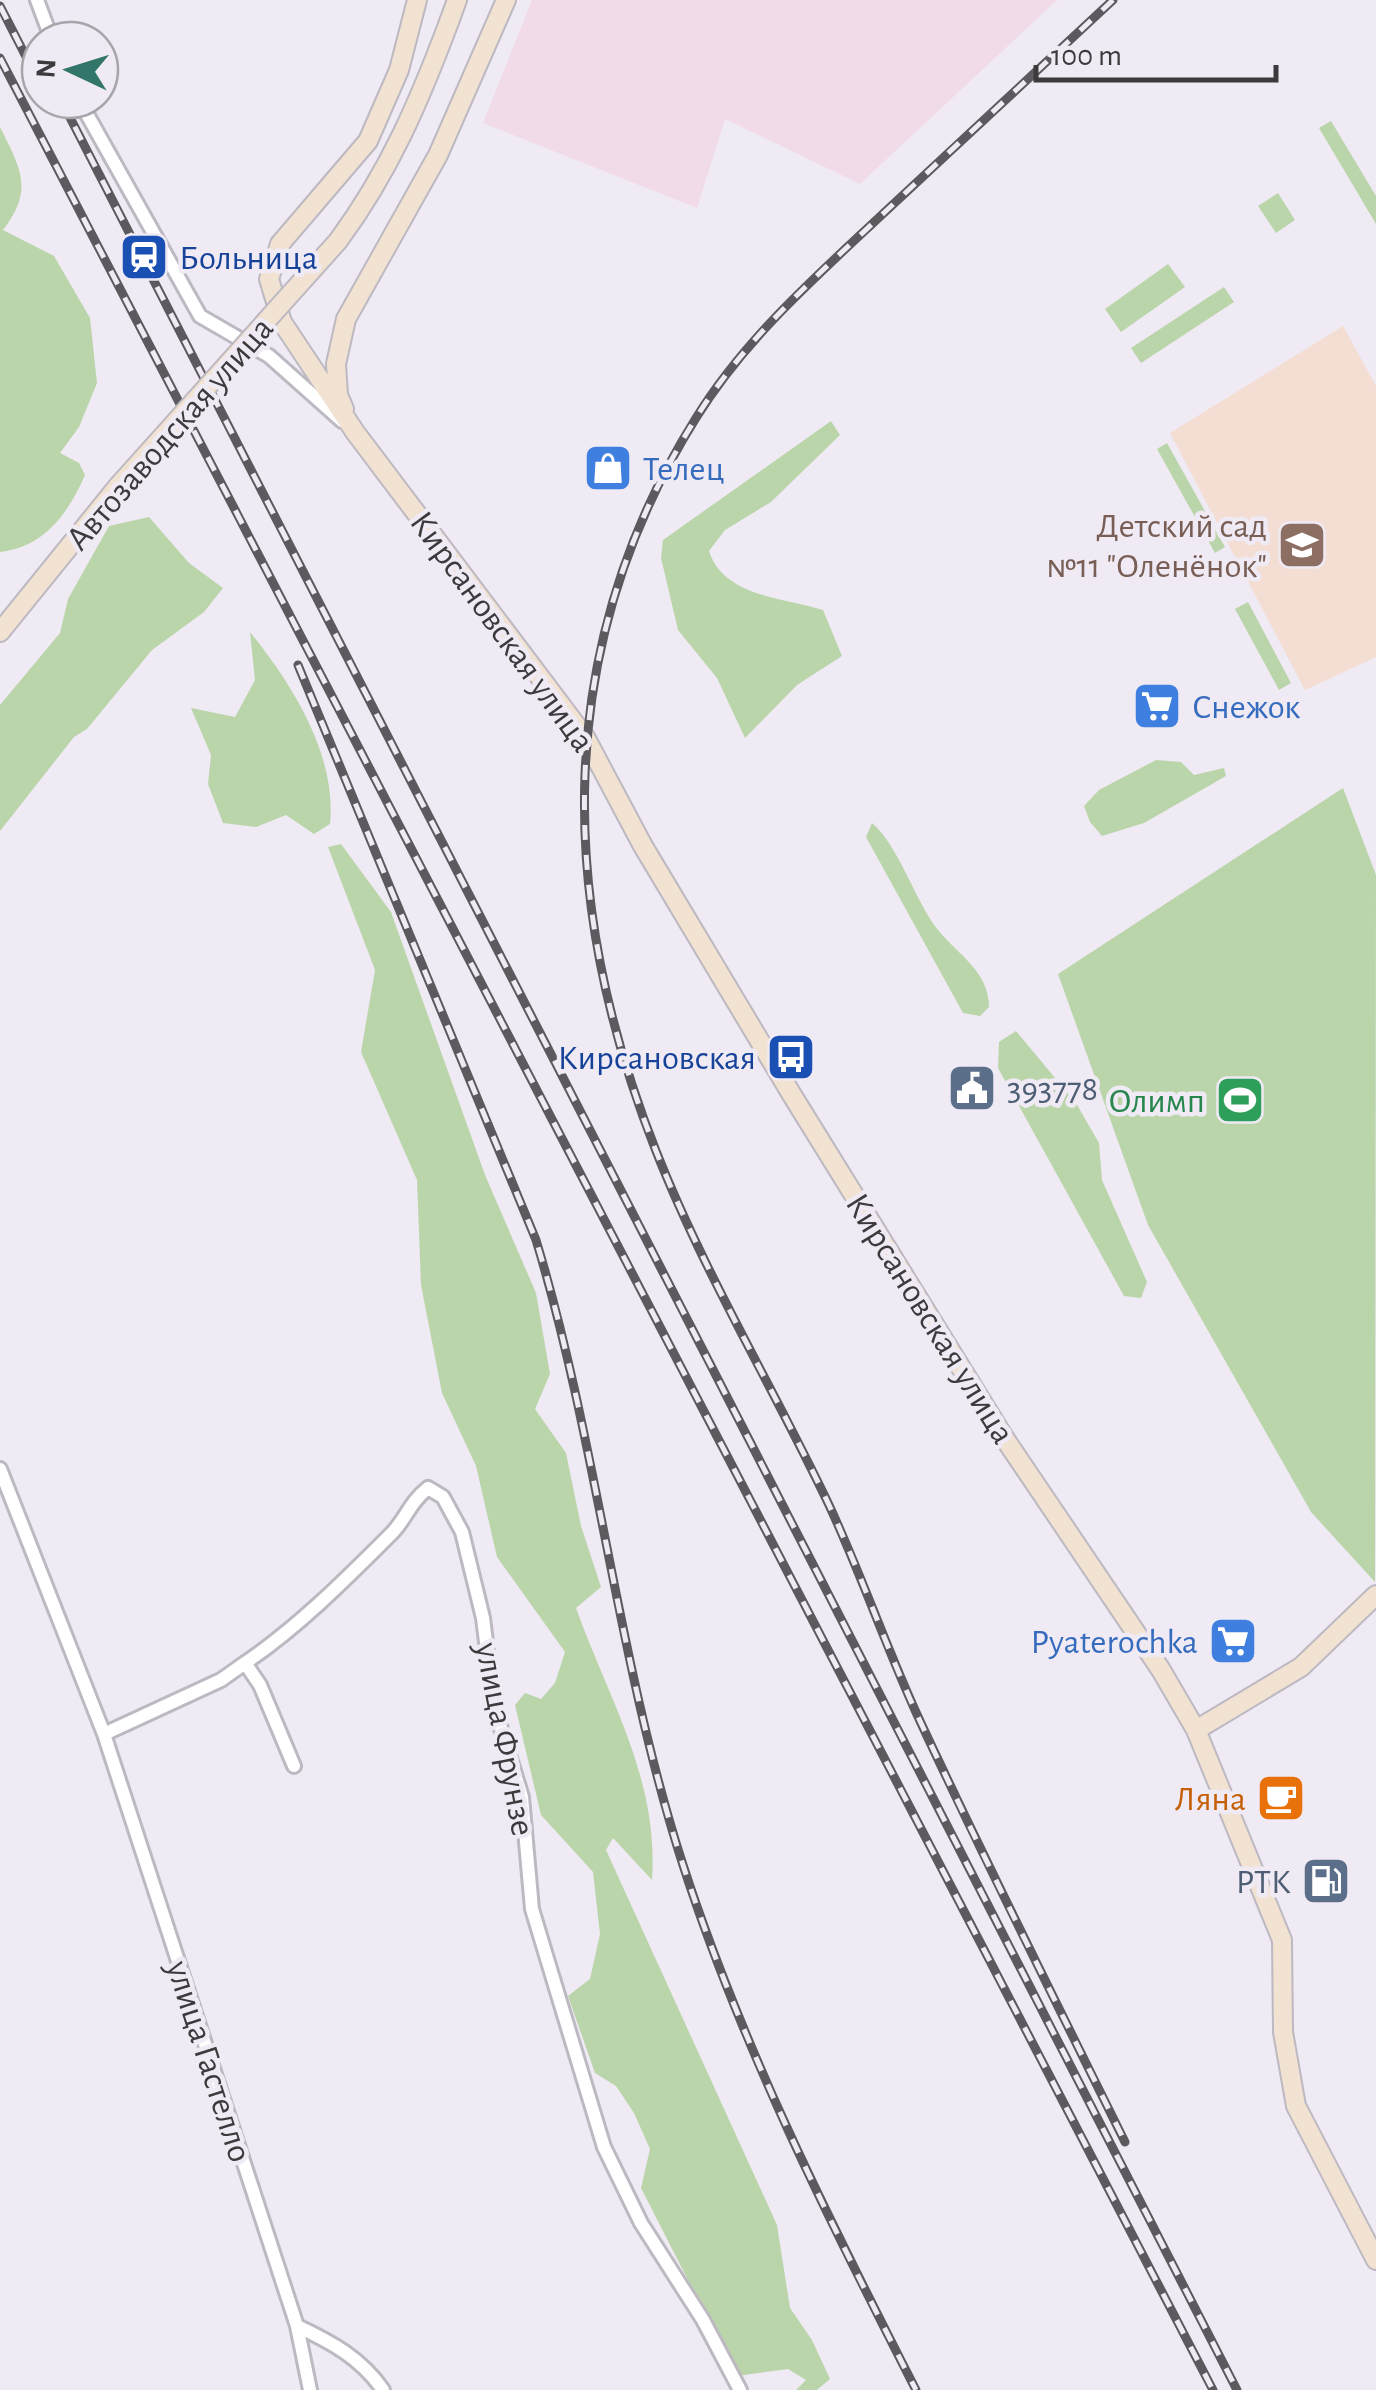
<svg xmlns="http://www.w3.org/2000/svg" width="1376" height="2390" font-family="'Alegreya Sans',sans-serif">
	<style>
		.education { fill: #f4ddd2 }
		.medical { fill: #f1dbe9 }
		.green { fill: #bbd5ab }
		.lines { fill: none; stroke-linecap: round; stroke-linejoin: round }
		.street-casing { stroke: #bdb9c2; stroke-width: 18 }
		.secondary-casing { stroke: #bdb9c2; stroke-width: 22 }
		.street { stroke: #fff; stroke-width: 12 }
		.secondary { stroke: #f2e2d2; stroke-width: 18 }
		.rail-casing { stroke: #5c5a5e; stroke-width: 9 }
		.rail { stroke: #efeaf3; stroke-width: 5; stroke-dasharray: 15; stroke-linecap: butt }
		.secondary-bridge-casing { stroke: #bdb9c2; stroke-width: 22; stroke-linecap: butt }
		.secondary-bridge { stroke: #f2e2d2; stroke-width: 18 }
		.labels { text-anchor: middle; stroke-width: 9; stroke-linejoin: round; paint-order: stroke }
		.transit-label { font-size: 35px; fill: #164399; stroke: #efeaf3; text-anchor: start }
		.street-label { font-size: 35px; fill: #3c3a3d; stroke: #efeaf3 }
		.shop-label { font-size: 35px; fill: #366cbe; stroke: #efeaf3; text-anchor: start }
		.education-label { font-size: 35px; fill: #785e54; stroke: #efeaf3; text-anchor: end }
		.service-label { font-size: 35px; fill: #4e5e75; stroke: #efeaf3; text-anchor: start }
		.leisure-label { font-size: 35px; fill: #27864d; stroke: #efeaf3; text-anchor: end }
		.food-label { font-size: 35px; fill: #c56008; stroke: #efeaf3; text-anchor: end }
	</style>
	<rect width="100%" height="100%" fill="#efeaf3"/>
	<!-- education -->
	<path class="education" d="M 1343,326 L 1376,386 L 1376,657 L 1305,690 L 1170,433 Z"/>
	<!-- medical -->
	<path class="medical" d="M 532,0 L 1057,0 L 860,184 L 725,119 L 697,208 L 483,123 Z"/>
	<!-- green -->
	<path class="green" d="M 1331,121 L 1376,196 L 1376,224 L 1319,128 Z
		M 0,127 C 21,169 34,190 3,230 L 54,256 L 90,318 L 97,383 L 79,427 L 60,453 L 79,463 L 85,475 C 68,514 44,547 0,552 Z
		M 1278,193 L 1295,220 L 1276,233 L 1258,206 Z
		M 1168,264 L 1185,287 L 1121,332 L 1105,309 Z
		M 1224,287 L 1234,302 L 1141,363 L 1131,348 Z
		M 831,421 L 840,435 L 771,502 L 725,530 L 709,551 C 724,597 782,597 823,610 L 842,656 L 797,685 L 745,738 L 717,678 L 678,630 L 661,558 L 663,540 Z
		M 1167,443 L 1225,547 L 1215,553 L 1157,449 Z
		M 149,517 L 189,563 L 223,588 L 204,612 L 152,650 L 87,729 L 74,737 L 0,831 L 0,705 L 60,633 L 68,599 L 109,526 Z
		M 1248,602 L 1291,683 L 1279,690 L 1235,609 Z
		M 250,632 C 292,684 337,755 330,824 L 314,834 L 286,815 L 256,827 L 223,823 L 208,784 L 211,755 L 191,708 L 235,717 L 255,680 Z
		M 1156,760 L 1181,762 L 1194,775 L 1224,768 L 1226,776 L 1144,823 L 1102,836 L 1090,822 L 1084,806 L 1099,790 Z
		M 1343,788 L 1376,875 L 1375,1582 L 1311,1512 L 1148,1225 L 1058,974 Z
		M 872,823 C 899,846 915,901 938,930 C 958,955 989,971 989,1007 L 980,1016 L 963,1013 L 866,837 Z
		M 341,844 L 391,912 L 485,1175 L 536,1293 L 550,1374 L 535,1409 L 566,1453 L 581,1526 L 601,1587 L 576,1608 C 609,1700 659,1779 652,1880 L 613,1838 L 606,1850 L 777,2225 L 790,2308 L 812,2340 L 830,2379 L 817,2390 L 796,2390 L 806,2380 L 788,2369 L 737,2376 L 641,2188 L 650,2149 L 634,2113 L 616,2086 L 595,2073 L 568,1996 L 590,1979 L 600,1934 L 593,1872 L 541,1815 L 515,1705 L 525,1693 L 541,1699 L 555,1683 L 565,1652 L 497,1557 L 476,1466 L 442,1393 L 421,1285 L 417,1180 L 361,1052 L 375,970 L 328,847 Z
		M 1016,1031 L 1076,1103 L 1099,1143 L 1102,1180 L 1147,1282 L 1141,1298 L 1124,1296 L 998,1068 L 999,1042 Z"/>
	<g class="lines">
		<!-- street casing -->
		<g class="street-casing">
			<path id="street" d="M 37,0 L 52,40
				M 79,100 L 200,316 L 269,356 L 342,421
				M 0,1469 L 104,1734 L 297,2326 L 310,2390
				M 104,1734 L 221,1680 L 245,1663
				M 294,1766 L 260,1685 L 245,1663 C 297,1628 345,1580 390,1535 C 406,1520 408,1504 428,1488 L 443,1497 L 462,1532 L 483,1618 L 494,1706 L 522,1797 L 532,1909 L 604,2147 L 641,2223 L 703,2320 L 740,2390
				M 297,2326 C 331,2342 361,2358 383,2390"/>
		</g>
		<!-- secondary casing -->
		<g class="secondary-casing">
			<path id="secondary" d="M 417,0 L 399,70 L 368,141 L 280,244 L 269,279 L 282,322 L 355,432 L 585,737 L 643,846 L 792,1095 L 1005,1439 L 1161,1670 L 1196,1730 L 1282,1940 L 1283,2032 L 1296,2106 L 1376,2260
				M 449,22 L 457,0
				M 344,409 L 338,395 L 336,364 L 346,319 L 438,155 L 506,0
				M 0,632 L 119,485
				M 1196,1730 L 1301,1667 L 1376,1595"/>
		</g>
		<!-- street -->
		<use href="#street" class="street"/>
		<!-- secondary -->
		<use href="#secondary" class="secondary"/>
		<!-- rail casing -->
		<g class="rail-casing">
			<path id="rail" d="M 1113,0 C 1038,70 962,140 887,210 C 819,274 746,337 696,418 C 551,649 558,903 656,1151 C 704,1273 773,1387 829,1505 C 862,1576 887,1650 920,1721 C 986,1863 1056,2002 1125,2142
				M 0,6 L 40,84
				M 0,58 L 1213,2390
				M 61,100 L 1237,2390
				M 298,665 L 536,1240 C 598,1445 617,1661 683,1865 C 742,2047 829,2220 916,2390"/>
		</g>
		<!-- rail -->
		<use href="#rail" class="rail"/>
		<!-- secondary-bridge casing -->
		<g class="secondary-bridge-casing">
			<path id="secondary-bridge" d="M 119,485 L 338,241 C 389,172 419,102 449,22"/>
		</g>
		<!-- secondary-bridge -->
		<use href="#secondary-bridge" class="secondary-bridge"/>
	</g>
	<!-- icons -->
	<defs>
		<g id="station-square" transform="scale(2.5)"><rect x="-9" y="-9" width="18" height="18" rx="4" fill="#1a4fb4" stroke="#efeaf3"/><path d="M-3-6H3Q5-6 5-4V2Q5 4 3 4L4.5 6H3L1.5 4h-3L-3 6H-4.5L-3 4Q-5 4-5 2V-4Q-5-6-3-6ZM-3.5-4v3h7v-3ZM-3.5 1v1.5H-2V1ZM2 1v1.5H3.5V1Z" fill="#fff"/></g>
		<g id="shop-square" transform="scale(2.5)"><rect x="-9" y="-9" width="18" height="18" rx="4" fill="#3f7fe0" stroke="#efeaf3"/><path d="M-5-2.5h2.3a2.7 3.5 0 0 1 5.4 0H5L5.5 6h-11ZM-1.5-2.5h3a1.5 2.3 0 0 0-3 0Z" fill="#fff"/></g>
		<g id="school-square" transform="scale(2.5)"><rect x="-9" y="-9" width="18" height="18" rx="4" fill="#8d6e63" stroke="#efeaf3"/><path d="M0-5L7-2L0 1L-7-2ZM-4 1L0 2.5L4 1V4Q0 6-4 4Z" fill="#fff"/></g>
		<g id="supermarket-square" transform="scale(2.5)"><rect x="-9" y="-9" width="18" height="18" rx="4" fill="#3f7fe0" stroke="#efeaf3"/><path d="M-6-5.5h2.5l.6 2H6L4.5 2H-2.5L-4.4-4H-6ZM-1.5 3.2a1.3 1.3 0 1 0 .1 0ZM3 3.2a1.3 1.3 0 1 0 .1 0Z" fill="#fff"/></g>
		<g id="bus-square" transform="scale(2.5)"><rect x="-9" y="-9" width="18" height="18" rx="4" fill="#1a4fb4" stroke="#efeaf3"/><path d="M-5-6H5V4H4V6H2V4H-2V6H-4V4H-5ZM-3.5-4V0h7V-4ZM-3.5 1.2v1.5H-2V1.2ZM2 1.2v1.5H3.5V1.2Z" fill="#fff"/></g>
		<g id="civic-square" transform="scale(2.5)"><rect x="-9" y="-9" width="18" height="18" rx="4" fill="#5c6f8a" stroke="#efeaf3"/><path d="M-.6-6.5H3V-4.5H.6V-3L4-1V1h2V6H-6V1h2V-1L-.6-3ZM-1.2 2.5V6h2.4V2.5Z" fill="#fff"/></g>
		<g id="stadium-square" transform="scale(2.5)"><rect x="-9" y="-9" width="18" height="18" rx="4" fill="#2e9e5b" stroke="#efeaf3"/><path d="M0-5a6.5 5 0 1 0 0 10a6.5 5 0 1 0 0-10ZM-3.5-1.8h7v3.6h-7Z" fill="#fff"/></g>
		<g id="cafe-square" transform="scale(2.5)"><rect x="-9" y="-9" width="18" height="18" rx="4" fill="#e8710a" stroke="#efeaf3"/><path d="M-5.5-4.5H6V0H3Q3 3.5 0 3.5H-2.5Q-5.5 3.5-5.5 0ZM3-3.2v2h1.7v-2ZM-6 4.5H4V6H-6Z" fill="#fff"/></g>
		<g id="fuel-square" transform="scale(2.5)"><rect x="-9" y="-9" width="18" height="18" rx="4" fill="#5c6f8a" stroke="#efeaf3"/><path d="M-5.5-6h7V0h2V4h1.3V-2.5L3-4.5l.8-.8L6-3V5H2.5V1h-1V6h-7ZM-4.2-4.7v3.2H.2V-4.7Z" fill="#fff"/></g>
	</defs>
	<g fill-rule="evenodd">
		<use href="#station-square" x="144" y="257"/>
		<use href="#shop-square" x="608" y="468"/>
		<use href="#school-square" x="1302" y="545"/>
		<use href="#supermarket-square" x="1157" y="706"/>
		<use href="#bus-square" x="791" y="1057"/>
		<use href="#civic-square" x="972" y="1088"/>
		<use href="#stadium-square" x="1240" y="1100"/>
		<use href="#supermarket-square" x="1233" y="1641"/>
		<use href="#cafe-square" x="1281" y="1798"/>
		<use href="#fuel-square" x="1326" y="1881"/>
	</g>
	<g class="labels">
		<!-- transit labels -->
		<g class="transit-label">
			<text x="179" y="269">Больница</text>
			<text x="756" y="1069" text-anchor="end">Кирсановская</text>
		</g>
		<!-- street labels -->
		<g class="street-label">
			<text transform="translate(169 433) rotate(-49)" y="12">Автозаводская улица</text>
			<text transform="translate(503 631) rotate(54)" y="12">Кирсановская улица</text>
			<text transform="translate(931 1318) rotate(58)" y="12">Кирсановская улица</text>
			<text transform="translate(506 1739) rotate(79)" y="12">улица Фрунзе</text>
			<text transform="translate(210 2061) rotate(72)" y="12">улица Гастелло</text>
		</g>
		<!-- shop labels -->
		<g class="shop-label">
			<text x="643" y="480">Телец</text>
			<text x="1192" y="718">Снежок</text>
			<text x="1198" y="1653" text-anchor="end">Pyaterochka</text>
		</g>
		<!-- education labels -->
		<g class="education-label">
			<text x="1267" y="537">Детский сад<tspan x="1267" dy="40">№11 "Оленёнок"</tspan></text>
		</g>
		<!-- service labels -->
		<g class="service-label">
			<text x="1007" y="1100">393778</text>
			<text x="1291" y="1893" text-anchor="end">РТК</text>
		</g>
		<!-- leisure labels -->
		<g class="leisure-label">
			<text x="1205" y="1112">Олимп</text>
		</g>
		<!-- food labels -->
		<g class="food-label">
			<text x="1246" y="1810">Ляна</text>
		</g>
	</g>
	<!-- north arrow -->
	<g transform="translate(70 70) rotate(274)"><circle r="48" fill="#efeaf3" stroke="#a7a4aa" stroke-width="2.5"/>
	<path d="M0-8L18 38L0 25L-18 38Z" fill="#327669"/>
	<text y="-15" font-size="28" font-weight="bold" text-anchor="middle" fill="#3c3a3d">N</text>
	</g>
	<!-- scale -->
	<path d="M1036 65v15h240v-15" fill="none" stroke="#3c3a3d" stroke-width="5"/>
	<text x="1051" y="65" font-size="30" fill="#3c3a3d" stroke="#efeaf3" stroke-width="8" paint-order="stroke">100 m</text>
</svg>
